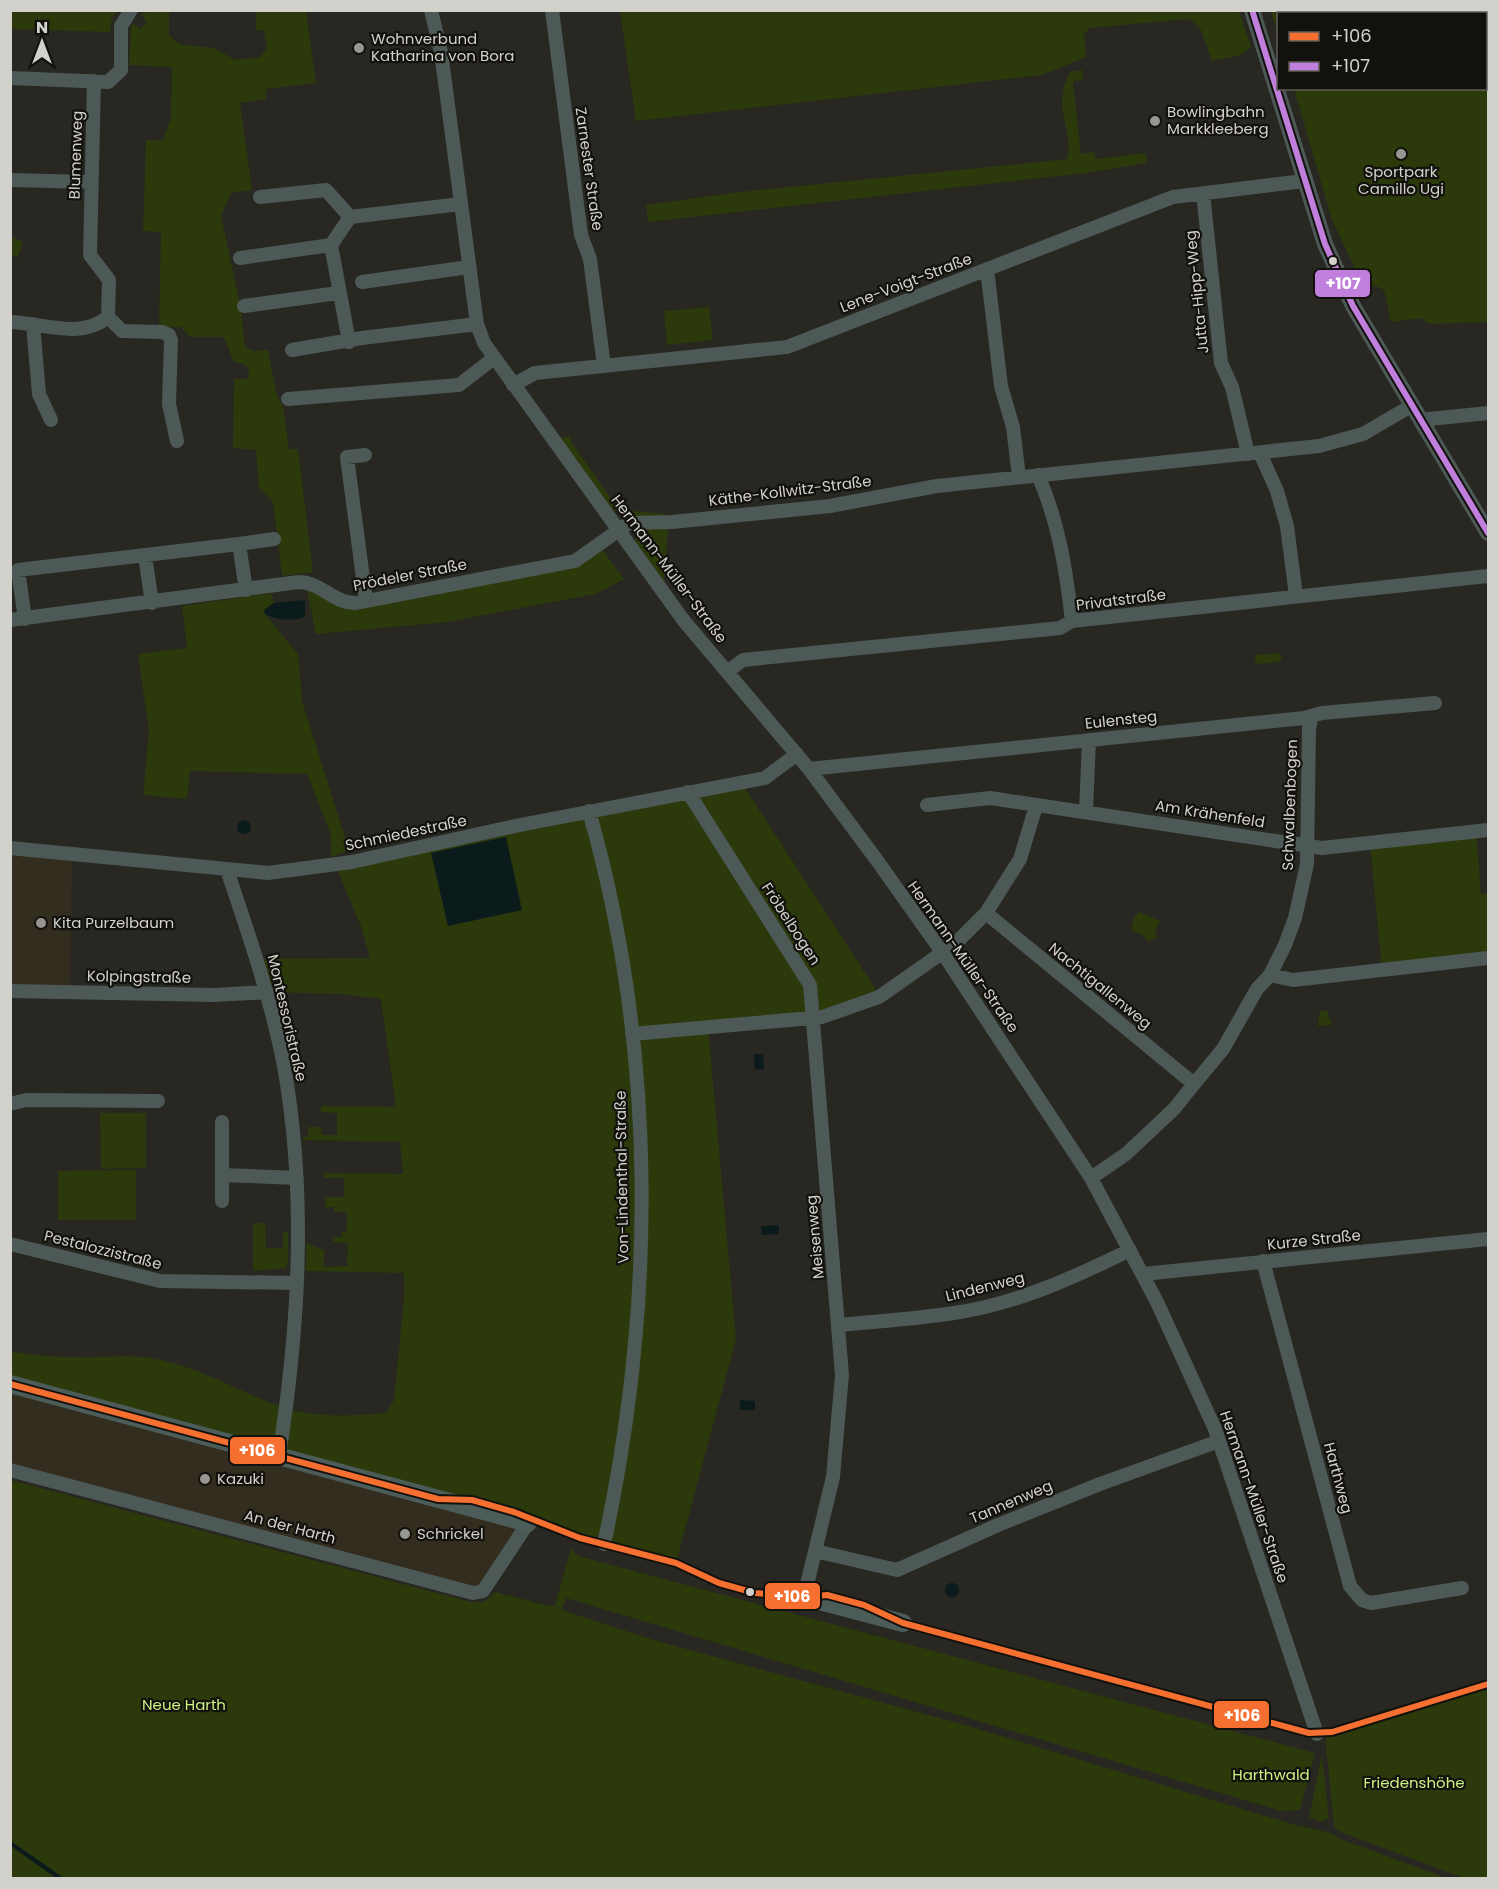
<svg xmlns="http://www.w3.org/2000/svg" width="1499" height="1889" font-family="Poppins,sans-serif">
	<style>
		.built { fill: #332d1f }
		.green { fill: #2b390b }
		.water { fill: #0b1b1c }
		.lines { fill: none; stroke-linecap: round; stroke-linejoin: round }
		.stream { stroke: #0b1b1c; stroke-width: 4 }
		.minor { stroke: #4d5956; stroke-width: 14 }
		.tertiary { stroke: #4d5956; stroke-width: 16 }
		.secondary { stroke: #4c5c58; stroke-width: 18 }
		.bus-1-casing { stroke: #13110d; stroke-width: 10 }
		.bus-2-casing { stroke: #13110d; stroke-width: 10 }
		.bus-1 { stroke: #f46f30; stroke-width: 6 }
		.bus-2 { stroke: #c07fdc; stroke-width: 6 }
		.poi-dot { fill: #979690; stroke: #13110d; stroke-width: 2 }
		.bus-dot { fill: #d3d1cb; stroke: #13110d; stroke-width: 2 }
		.labels { text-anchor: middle; stroke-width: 4.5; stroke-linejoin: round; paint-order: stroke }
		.poi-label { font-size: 15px; fill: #d3d1cb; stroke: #13110d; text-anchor: start }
		.street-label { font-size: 15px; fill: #d3d1cb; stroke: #13110d }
		.park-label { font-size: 15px; fill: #caf283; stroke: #13110d }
		.line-badge { stroke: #13110d; stroke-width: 2 }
		.badge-label { font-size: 16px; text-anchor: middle; font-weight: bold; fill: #fff }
	</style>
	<rect width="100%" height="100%" fill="#282722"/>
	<!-- built -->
	<path class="built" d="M 11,848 L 72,854 L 70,993 L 11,991 Z
		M 10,1384 L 528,1523 L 483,1591 L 11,1470 Z"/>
	<!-- green -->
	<path class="green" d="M 11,10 L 118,10 L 118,11 L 112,17 L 110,32 L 11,29 Z
		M 146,11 L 169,11 L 169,35 L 179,44 L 213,48 L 236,60 L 260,57 L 267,48 L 264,31 L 256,30 L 256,11 L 306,11 L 316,83 L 266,89 L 266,99 L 240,103 L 252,190 L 231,193 L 221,216 L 240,304 L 245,347 L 254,351 L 268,350 L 277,396 L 283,406 L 289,449 L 298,449 L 313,572 L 282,576 L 273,502 L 259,488 L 256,450 L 233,448 L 234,379 L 248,379 L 249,369 L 244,364 L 234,362 L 224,337 L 190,337 L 181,327 L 159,327 L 161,232 L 143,231 L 146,140 L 163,140 L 171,117 L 172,67 L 129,65 L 131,28 L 133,23 L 140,29 L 147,22 L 141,15 Z
		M 620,11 L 1239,11 L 1251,47 L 1241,55 L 1212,61 L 1200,28 L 1189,19 L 1089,28 L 1084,35 L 1086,57 L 1042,75 L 636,121 Z
		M 1271,11 L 1488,11 L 1488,322 L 1429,324 L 1421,318 L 1391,322 L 1384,290 L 1360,279 L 1332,220 L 1294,89 L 1486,88 L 1486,14 L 1278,14 L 1278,35 Z
		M 1082,70 L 1083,80 L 1074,81 L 1073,84 L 1081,154 L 1094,152 L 1096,159 L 1146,153 L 1147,163 L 1086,173 L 648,222 L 646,205 L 740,192 L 1067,159 C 1075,128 1050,110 1070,72 Z
		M 11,237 L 23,242 L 18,257 L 11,254 Z
		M 709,307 L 713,340 L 667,345 L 664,311 Z
		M 571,436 L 571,441 L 618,509 L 671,515 C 648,516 626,522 608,506 L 559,438 Z
		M 668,528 L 664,583 L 636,543 L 635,538 L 642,529 Z
		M 602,549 L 624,579 L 595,594 L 447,622 L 316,634 L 306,587 L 338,605 Z
		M 271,593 L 274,603 L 264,610 L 265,614 L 298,654 L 302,701 L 349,850 L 331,857 L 331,835 L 307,774 L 190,771 L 187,799 L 143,795 L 149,731 L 138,654 L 187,648 L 182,606 Z
		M 1279,653 L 1282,657 L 1279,662 L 1257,664 L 1254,659 L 1256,655 Z
		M 741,782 L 880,996 L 822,1017 L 708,1027 L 736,1339 L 676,1563 L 11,1384 L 10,1351 C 31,1355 53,1357 74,1357 C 103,1358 133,1353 161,1360 C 206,1370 243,1394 285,1408 C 318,1418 352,1416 386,1413 L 394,1400 L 404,1298 L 404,1273 L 306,1271 L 306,1243 L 324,1250 L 324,1267 L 347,1266 L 348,1243 L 333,1242 L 333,1237 L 342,1237 L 342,1232 L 347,1231 L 347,1212 L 334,1212 L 334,1207 L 325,1207 L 325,1197 L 344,1197 L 344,1178 L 324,1178 L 324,1173 L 403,1174 L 400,1142 L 303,1140 L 302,1137 L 308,1137 L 308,1127 L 321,1127 L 322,1135 L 337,1135 L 337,1113 L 321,1112 L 321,1106 L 396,1107 L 381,999 L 341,994 L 267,992 L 257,959 L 370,958 L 362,929 L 335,864 Z
		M 1476,831 L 1481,894 L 1488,893 L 1488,958 L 1382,970 L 1370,843 Z
		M 1140,912 L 1160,921 L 1155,932 L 1157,938 L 1147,941 L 1144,936 L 1131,930 L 1134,917 Z
		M 1320,1011 L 1327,1011 L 1332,1025 L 1318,1026 Z
		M 100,1113 L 146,1113 L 146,1168 L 101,1169 Z
		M 136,1170 L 136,1220 L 58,1220 L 58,1171 Z
		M 253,1223 L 265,1223 L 266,1248 L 283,1248 L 283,1233 L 288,1232 L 288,1263 L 285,1268 L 253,1271 Z
		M 10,1480 L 471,1602 L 484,1602 L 495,1592 L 549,1606 L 555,1606 L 571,1548 L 578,1556 L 1315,1753 L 1300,1810 L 1281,1811 L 566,1598 L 562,1610 L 657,1641 L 965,1725 L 1292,1824 L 1331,1833 L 1340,1839 L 1447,1878 L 11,1878 Z
		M 1488,1684 L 1488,1878 L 1464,1878 L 1343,1833 L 1334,1827 L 1325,1734 Z
		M 1322,1755 L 1329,1819 L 1320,1822 L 1309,1817 Z"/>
	<!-- water -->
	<path class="water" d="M 305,600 L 305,617 C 292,621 277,621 265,614 L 264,610 L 274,603 Z
		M237 827a7 7 0 1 1 14 0a7 7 0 1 1-14 0Z
		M 506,837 L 522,910 L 448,926 L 431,853 Z
		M 754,1054 L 763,1054 L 764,1069 L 755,1070 Z
		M 779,1225 L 779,1234 L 762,1235 L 761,1226 Z
		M 740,1400 L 755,1401 L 755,1410 L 740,1410 Z
		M945 1590a7 7 0 1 1 14 0a7 7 0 1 1-14 0Z"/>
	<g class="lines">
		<!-- stream -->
		<path class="stream" d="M 10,1843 L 60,1878"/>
		<!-- minor -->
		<path class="minor" d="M 431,10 L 441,52 L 477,324 L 484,343 L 684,621 L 809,769 L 876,859 L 942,952 L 1091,1178 L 1157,1302 L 1215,1429 L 1317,1734
			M 552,10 L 581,235 L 590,259 L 604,366
			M 10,78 L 108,82 L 121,70 L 121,26 L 131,10
			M 94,81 L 90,255 L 109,280 L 108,317
			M 10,180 L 91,182
			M 1203,193 L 1221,363 L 1232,387 L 1248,454
			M 260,197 L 326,190 L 350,217 L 331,245 L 349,342
			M 350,217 L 461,204
			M 240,258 L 331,245
			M 987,269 L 1001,386 L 1013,427 L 1019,477
			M 362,282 L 469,267
			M 244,306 L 338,293
			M 108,317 L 122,331 L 162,332 L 169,335 L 171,340 L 169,404 L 177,441
			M 10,322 C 43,323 80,340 108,317
			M 33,324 L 39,394 L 51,420
			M 292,350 L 362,338 L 477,324
			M 513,385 L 535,373 L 787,347 L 1173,197 L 1304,181
			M 288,399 L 459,385 L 494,358
			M 1420,420 L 1488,413
			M 1260,453 L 1277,491 L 1287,526 L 1296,596
			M 365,455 L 347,457 L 366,601
			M 1038,475 C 1059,523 1066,570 1072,621
			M 239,544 L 274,539
			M 145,556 L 152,603
			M 25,619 L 18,570 L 239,544 L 246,590
			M 10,620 L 299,582 C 321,582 334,604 356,603 L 575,561 L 629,523 L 672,522 L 830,506 L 937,486 L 1319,446 L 1363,434 L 1411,406
			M 727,672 L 743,660 L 1060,628 L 1072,621 L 1488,576
			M 809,769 L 1304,718 L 1322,713 L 1435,703
			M 688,792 L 810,985 L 842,1375 L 833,1477 L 804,1597
			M 927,805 L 990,798 L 1322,848 L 1488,830
			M 589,811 C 657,1050 656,1303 604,1544
			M 1086,812 L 1089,740
			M 10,848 L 268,873 L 352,862 L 520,825 L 765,778 L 797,754
			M 227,870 C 249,935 271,999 284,1066 C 307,1196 299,1327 279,1456
			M 986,913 L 1194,1084
			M 1270,975 L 1293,980 L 1488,958
			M 10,991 L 214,995 L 267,992
			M 632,1034 L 822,1017 L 879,997 L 956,943 L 986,913 L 1020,859 L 1036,806
			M 10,1104 L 26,1100 L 158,1101
			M 222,1122 L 222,1201
			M 222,1175 L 297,1178
			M 1091,1178 L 1126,1154 L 1174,1109 L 1194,1084 L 1223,1049 L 1257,989 L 1270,975 L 1285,945 L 1295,918 L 1307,864 L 1309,728 L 1312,716
			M 10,1244 L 160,1281 L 297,1283
			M 1263,1261 L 1350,1586 L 1362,1600 L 1371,1603 L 1462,1588
			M 1143,1274 L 1488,1239
			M 840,1325 C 878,1321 916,1319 954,1313 C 1016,1304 1073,1278 1130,1250
			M 10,1470 L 473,1593 L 483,1591 L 528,1523
			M 815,1551 L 897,1570 L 998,1525 L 1100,1484 L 1219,1441"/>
		<!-- tertiary -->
		<path class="tertiary" d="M 1252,10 L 1325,244 L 1353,306 L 1488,533"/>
		<!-- secondary -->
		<path class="secondary" d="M 10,1384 L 528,1523
			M 793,1594 L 903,1623"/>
		<!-- bus-1 casing -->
		<g class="bus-1-casing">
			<path id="bus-1" d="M 10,1384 L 438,1499 L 472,1500 L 514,1512 L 580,1538 L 676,1563 L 719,1583 L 755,1593 L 804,1597 L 827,1595 L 864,1605 L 903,1623 L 1309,1733 L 1332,1732 L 1488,1684"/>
		</g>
		<!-- bus-2 casing -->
		<g class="bus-2-casing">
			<path id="bus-2" d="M 1252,10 L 1325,244 L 1353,306 L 1488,533"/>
		</g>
		<!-- bus-1 -->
		<use href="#bus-1" class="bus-1"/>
		<!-- bus-2 -->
		<use href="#bus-2" class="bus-2"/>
	</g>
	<!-- markers -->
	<g class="poi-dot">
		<circle cx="359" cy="48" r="6"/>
		<circle cx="1155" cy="121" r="6"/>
		<circle cx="1401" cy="154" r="6"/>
		<circle cx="41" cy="923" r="6"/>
		<circle cx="205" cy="1479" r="6"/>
		<circle cx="405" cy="1534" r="6"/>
	</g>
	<g class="bus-dot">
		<circle cx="1333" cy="261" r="5"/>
		<circle cx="750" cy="1592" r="5"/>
	</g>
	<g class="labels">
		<!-- poi labels -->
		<g class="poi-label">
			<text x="371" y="44">Wohnverbund<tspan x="371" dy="17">Katharina von Bora</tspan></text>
			<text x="1167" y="117">Bowlingbahn<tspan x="1167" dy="17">Markkleeberg</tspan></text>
			<text x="1401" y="177" text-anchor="middle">Sportpark<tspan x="1401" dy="17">Camillo Ugi</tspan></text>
			<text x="53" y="928">Kita Purzelbaum</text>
			<text x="217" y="1484">Kazuki</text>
			<text x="417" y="1539">Schrickel</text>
		</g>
		<!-- street labels -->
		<g class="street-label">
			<text transform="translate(76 155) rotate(-88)" y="5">Blumenweg</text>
			<text transform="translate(589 169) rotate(82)" y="5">Zarnester Straße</text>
			<text transform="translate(906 283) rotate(-21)" y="5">Lene-Voigt-Straße</text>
			<text transform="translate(1197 292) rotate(-96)" y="5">Jutta-Hipp-Weg</text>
			<text transform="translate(790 491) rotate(-7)" y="5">Käthe-Kollwitz-Straße</text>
			<text transform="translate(669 569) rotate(53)" y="5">Hermann-Müller-Straße</text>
			<text transform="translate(410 575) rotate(-11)" y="5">Prödeler Straße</text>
			<text transform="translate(1121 600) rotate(-7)" y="5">Privatstraße</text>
			<text transform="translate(1121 720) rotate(-6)" y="5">Eulensteg</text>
			<text transform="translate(1290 805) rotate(-88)" y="5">Schwalbenbogen</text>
			<text transform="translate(1210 814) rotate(9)" y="5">Am Krähenfeld</text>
			<text transform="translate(406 833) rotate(-12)" y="5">Schmiedestraße</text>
			<text transform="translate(791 924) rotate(57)" y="5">Fröbelbogen</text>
			<text transform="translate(963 957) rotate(55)" y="5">Hermann-Müller-Straße</text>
			<text transform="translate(139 977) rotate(1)" y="5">Kolpingstraße</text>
			<text transform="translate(1100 986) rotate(39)" y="5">Nachtigallenweg</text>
			<text transform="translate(287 1018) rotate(77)" y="5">Montessoristraße</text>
			<text transform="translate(622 1177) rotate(-91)" y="5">Von-Lindenthal-Straße</text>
			<text transform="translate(815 1237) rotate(-95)" y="5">Meisenweg</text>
			<text transform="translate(1314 1240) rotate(-6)" y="5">Kurze Straße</text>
			<text transform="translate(103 1250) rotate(14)" y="5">Pestalozzistraße</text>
			<text transform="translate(985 1287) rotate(-14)" y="5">Lindenweg</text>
			<text transform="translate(1338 1478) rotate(75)" y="5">Harthweg</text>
			<text transform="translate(1254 1497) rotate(71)" y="5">Hermann-Müller-Straße</text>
			<text transform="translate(1011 1502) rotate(-23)" y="5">Tannenweg</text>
			<text transform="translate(290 1527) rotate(15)" y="5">An der Harth</text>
		</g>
		<!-- park labels -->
		<g class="park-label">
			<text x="184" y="1710">Neue Harth</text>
			<text x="1271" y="1780">Harthwald</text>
			<text x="1414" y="1788">Friedenshöhe</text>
		</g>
	</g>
	<g class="line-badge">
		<rect x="1314" y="269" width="57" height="29" rx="6" fill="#c07fdc"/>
		<rect x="229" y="1436" width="57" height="29" rx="6" fill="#f46f30"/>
		<rect x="764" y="1582" width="57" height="28" rx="6" fill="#f46f30"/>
		<rect x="1213" y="1700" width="57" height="29" rx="6" fill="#f46f30"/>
	</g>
	<g class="badge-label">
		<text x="1343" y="289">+107</text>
		<text x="257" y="1456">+106</text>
		<text x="792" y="1602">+106</text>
		<text x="1242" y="1721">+106</text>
	</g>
	<!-- border -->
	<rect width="1499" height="1889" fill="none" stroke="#d3d1cb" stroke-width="24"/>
	<!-- legend -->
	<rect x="1277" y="12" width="210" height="78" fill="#13110d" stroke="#605e59" stroke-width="1.5"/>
	<rect x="1289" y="32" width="30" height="9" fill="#f46f30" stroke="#605e59" stroke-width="1.5"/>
	<text x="1331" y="42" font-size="18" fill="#d3d1cb">+106</text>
	<rect x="1289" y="62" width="30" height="9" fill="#c07fdc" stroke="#605e59" stroke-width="1.5"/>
	<text x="1331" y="72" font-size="18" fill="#d3d1cb">+107</text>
	<!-- north arrow -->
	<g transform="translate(42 42)" stroke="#13110d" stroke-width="4.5" paint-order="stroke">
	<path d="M0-4.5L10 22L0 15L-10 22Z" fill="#d3d1cb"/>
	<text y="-9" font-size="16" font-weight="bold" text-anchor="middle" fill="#d3d1cb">N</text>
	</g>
</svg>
